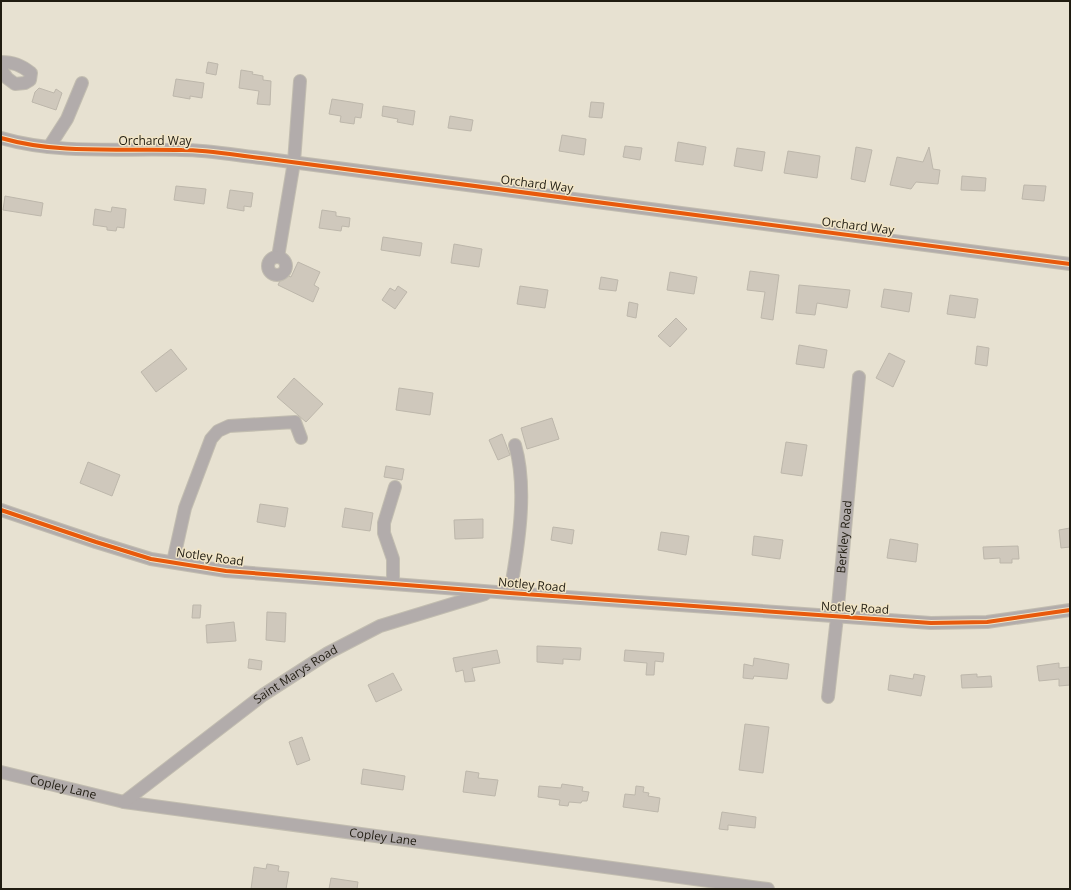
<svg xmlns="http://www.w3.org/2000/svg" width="1071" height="890" font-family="'Open Sans',sans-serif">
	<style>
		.building { fill: #cfc8bc; stroke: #bdb7ab }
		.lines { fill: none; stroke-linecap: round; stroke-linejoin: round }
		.minor-casing { stroke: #c2bdb0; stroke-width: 14 }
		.minor { stroke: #b2acab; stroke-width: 12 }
		.cycleway-casing { stroke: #f1e5c7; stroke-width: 6 }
		.cycleway { stroke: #e8590c; stroke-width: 4 }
		.labels { text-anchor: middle; stroke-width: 3; stroke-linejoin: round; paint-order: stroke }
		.street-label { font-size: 12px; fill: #201c11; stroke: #f1e5c7 }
	</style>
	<rect width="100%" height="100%" fill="#e7e1d1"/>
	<!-- building -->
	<path class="building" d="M 208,62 L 218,64 L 216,75 L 206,73 Z
		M 241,70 L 253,72 L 252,74 L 263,76 L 263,80 L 271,81 L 270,105 L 257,104 L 259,91 L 239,88 Z
		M 176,79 L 204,83 L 202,98 L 190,96 L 190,99 L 173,96 Z
		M 39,88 L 54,93 L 56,89 L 62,93 L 56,110 L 32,102 L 35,92 Z
		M 332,99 L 363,104 L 361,118 L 355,117 L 354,124 L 340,122 L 341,116 L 329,114 Z
		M 591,102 L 604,103 L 602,118 L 589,117 Z
		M 383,106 L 415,111 L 413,125 L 397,122 L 398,119 L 382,116 Z
		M 450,116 L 473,120 L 471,131 L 448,128 Z
		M 562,135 L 586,139 L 584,155 L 559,151 Z
		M 678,142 L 706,147 L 703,165 L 675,161 Z
		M 625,146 L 642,148 L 640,160 L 623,157 Z
		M 856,147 L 872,150 L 865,182 L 851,179 Z
		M 929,147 L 933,169 L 940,170 L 938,184 L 916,182 L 911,189 L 890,185 L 897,157 L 923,162 Z
		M 737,148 L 765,152 L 762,171 L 734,166 Z
		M 788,151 L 820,156 L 817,178 L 784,173 Z
		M 962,176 L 986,178 L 985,191 L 961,190 Z
		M 1024,185 L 1046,186 L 1044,201 L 1022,199 Z
		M 176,186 L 206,189 L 204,204 L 174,200 Z
		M 230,190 L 253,193 L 251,207 L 244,206 L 244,211 L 227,208 Z
		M 5,196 L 43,203 L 41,216 L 3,210 Z
		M 112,207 L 126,209 L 124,228 L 117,227 L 116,231 L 107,230 L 107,227 L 93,225 L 95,209 L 111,212 Z
		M 322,210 L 336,212 L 336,216 L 350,218 L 349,227 L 342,226 L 341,231 L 319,228 Z
		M 383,237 L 422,243 L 420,256 L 381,250 Z
		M 454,244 L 482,249 L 479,267 L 451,263 Z
		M 298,262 L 320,272 L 314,285 L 319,288 L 313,302 L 278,285 L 283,274 L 291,277 Z
		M 750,271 L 779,275 L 773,320 L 761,318 L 765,292 L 747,290 Z
		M 670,272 L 697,277 L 694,294 L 667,290 Z
		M 601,277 L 618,280 L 616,291 L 599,289 Z
		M 799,285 L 850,290 L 847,308 L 817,303 L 815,315 L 796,313 Z
		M 398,286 L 407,292 L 395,309 L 382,300 L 390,288 L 395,291 Z
		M 520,286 L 548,290 L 545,308 L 517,304 Z
		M 884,289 L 912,293 L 909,312 L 881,307 Z
		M 950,295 L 978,299 L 975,318 L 947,314 Z
		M 629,302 L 638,304 L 636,318 L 627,316 Z
		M 676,318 L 687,329 L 670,347 L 658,336 Z
		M 799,345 L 827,350 L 824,368 L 796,364 Z
		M 977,346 L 989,348 L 987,366 L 975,364 Z
		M 171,349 L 187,369 L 156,392 L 141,372 Z
		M 889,353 L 905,361 L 893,387 L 876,378 Z
		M 294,378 L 323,404 L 306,422 L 277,397 Z
		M 399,388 L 433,393 L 430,415 L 396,410 Z
		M 552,418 L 559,439 L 527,449 L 521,428 Z
		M 502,434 L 510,455 L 498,460 L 489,440 Z
		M 786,442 L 807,445 L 802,476 L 781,473 Z
		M 88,462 L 120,475 L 112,496 L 80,483 Z
		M 386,466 L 404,469 L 402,480 L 384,477 Z
		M 260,504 L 288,508 L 285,527 L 257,522 Z
		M 345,508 L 373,513 L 370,531 L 342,527 Z
		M 483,519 L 483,538 L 455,539 L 454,520 Z
		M 553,527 L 574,530 L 572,544 L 551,540 Z
		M 1070,528 L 1070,547 L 1061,548 L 1059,530 Z
		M 661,532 L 689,536 L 686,555 L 658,550 Z
		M 754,536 L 783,540 L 780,559 L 752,555 Z
		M 890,539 L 918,544 L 916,562 L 887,558 Z
		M 1018,546 L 1019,559 L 1012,559 L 1012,563 L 1000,563 L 1000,558 L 984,559 L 983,547 Z
		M 193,605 L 201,605 L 200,618 L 192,618 Z
		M 267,612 L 286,613 L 285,642 L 266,640 Z
		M 234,622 L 236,641 L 207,643 L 206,625 Z
		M 537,646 L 581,648 L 580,660 L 563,659 L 563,664 L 537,662 Z
		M 497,650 L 500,663 L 472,668 L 475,681 L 465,682 L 463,670 L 456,672 L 453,658 Z
		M 625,650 L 664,653 L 663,662 L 655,661 L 654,675 L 646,675 L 647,663 L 624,661 Z
		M 754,658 L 789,664 L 787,679 L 754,676 L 753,679 L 743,678 L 744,664 L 753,666 Z
		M 249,659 L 262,661 L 261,670 L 248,668 Z
		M 1059,663 L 1059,668 L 1070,667 L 1070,685 L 1059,686 L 1059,679 L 1039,681 L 1037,666 Z
		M 393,673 L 402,690 L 376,702 L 368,685 Z
		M 914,674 L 925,676 L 921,696 L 888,690 L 890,675 L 913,679 Z
		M 977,674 L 977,677 L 991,676 L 992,687 L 962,688 L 961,675 Z
		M 745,724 L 769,727 L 763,773 L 739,770 Z
		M 302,737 L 310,760 L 297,765 L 289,742 Z
		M 363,769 L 405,776 L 403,790 L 361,784 Z
		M 466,771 L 479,773 L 478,778 L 498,780 L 495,796 L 463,792 Z
		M 562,784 L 583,787 L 582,791 L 589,792 L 587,801 L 582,801 L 581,803 L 569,802 L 568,806 L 559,805 L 560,800 L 538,797 L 539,786 L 561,788 Z
		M 636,786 L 644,787 L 643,792 L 649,793 L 648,796 L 660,798 L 658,812 L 623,807 L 625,794 L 635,795 Z
		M 722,812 L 756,817 L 755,828 L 728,825 L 728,830 L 719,829 Z
		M 267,864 L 279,866 L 278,871 L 289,872 L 286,889 L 251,889 L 254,867 L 266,869 Z
		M 331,878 L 358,882 L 357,889 L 329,889 Z"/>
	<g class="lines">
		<!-- minor casing -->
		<g class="minor-casing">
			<g id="minor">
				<path d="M 1,62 C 13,62 21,65 31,73 L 30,80 L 25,83 L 15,84 L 7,78 L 1,69"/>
				<path d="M 1,138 C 60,155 122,148 182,150 C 208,150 235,155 261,158 L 1070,264"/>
				<path d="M 49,147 L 67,119 L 82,83"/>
				<path d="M 278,257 L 294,162 L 300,81"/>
				<circle cx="277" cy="266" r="9"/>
				<path d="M 1,510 L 96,542 L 151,559 L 226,571 L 510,593 L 931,623 L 987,622 L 1070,610"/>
				<path d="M 173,562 L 185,508 L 211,439 L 218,431 L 229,426 L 295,422 L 301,438"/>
				<path d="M 393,584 L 393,559 L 384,533 L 384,523 L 395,487"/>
				<path d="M 510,593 C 518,548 528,489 515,445"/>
				<path id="s1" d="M 828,697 L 837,617 L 859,377"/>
				<path id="s2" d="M 1,772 L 124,802 L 768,889"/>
				<path id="s3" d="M 124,802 L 263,695 L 328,653 L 380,626 L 485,594"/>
			</g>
		</g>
		<!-- minor -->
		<use href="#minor" class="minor"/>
		<!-- cycleway casing -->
		<g class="cycleway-casing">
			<path id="cycleway" d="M 1,138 C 60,155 122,148 182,150 C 208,150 235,155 261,158 L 1070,264
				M 1,510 L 96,542 L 151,559 L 226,571 L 510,593 L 931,623 L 987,622 L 1070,610"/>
		</g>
		<!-- cycleway -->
		<use href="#cycleway" class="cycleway"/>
	</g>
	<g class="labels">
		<!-- street labels -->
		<g class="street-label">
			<text x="155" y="145">Orchard Way</text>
			<text transform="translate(537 184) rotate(7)" y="4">Orchard Way</text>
			<text transform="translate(858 226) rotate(7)" y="4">Orchard Way</text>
			<text dy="4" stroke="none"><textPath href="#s1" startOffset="161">Berkley Road</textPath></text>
			<text transform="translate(210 557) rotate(8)" y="4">Notley Road</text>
			<text transform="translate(532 585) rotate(5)" y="4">Notley Road</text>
			<text transform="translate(855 608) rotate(3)" y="4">Notley Road</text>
			<text dy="4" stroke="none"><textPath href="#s3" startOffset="214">Saint Marys Road</textPath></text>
			<text dy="4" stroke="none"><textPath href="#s2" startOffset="64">Copley Lane</textPath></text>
			<text dy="4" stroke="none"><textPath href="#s2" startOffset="388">Copley Lane</textPath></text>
		</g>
	</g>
	<!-- border -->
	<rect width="1071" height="890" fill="none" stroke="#201c11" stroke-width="4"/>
</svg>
